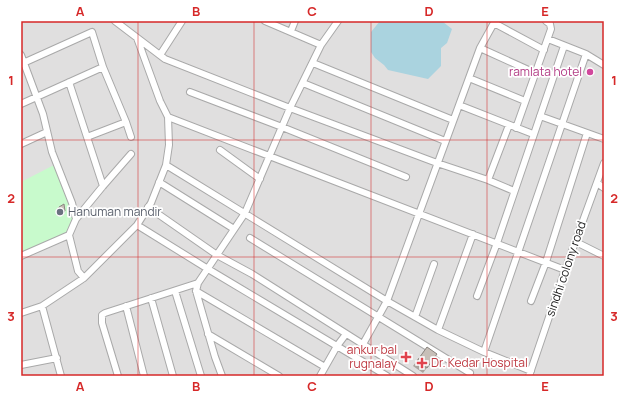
<svg xmlns="http://www.w3.org/2000/svg" width="625" height="397" font-family="Manrope,sans-serif">
	<style>
		.residential { fill: #e0dfdf }
		.park { fill: #c8facc }
		.water { fill: #aad3df }
		.lines { fill: none; stroke-linecap: round; stroke-linejoin: round }
		.minor-casing { stroke: #a9a9a9; stroke-width: 8 }
		.minor { stroke: #fff; stroke-width: 6 }
		.wall { fill: #aba49e }
		.shaded-wall { fill: #8b8681 }
		.building { fill: #c7bfb8; stroke: #8b8681 }
		.grid { fill: none; stroke: #d62828; stroke-width: 1; stroke-opacity: 0.55 }
		.hotel-dot { fill: #d1479c; stroke: #fff; stroke-width: 1.5 }
		.worship-dot { fill: #6b7280; stroke: #fff; stroke-width: 1.5 }
		.health-dot { fill: #e0444e; stroke: #fff; stroke-width: 1.5 }
		.labels { text-anchor: middle; stroke-width: 3.5; stroke-linejoin: round; paint-order: stroke }
		.hotel-label { font-size: 12px; fill: #b23c85; stroke: #fff; text-anchor: end }
		.worship-label { font-size: 12px; fill: #5b616d; stroke: #fff; text-anchor: start }
		.street-label { font-size: 12px; fill: #222; stroke: #fff }
		.health-label { font-size: 12px; fill: #be3a42; stroke: #fff; text-anchor: end }
		.neatline { fill: none; stroke: #d62828; stroke-width: 1.5 }
		.grid-label { font-size: 13px; text-anchor: middle; font-weight: bold; fill: #d62828 }
	</style>
	<rect width="100%" height="100%" fill="#f2efe9"/>
	<!-- residential -->
	<path class="residential" d="M 21,21 L 604,21 L 604,376 L 21,376 Z"/>
	<!-- park -->
	<path class="park" d="M 54,165 L 75,214 L 64,237 L 21,258 L 21,182 Z"/>
	<!-- water -->
	<path class="water" d="M 380,21 L 435,21 L 443,22 L 452,29 L 447,43 L 441,48 L 441,66 L 428,79 L 388,70 L 384,65 L 375,58 L 371,52 L 371,32 Z"/>
	<g class="lines">
		<!-- minor casing -->
		<g class="minor-casing">
			<path id="minor" d="M 115,21 L 165,59 L 290,108 L 437,163 L 488,180 L 514,191
				M 265,21 L 321,45
				M 494,23 L 544,50
				M 291,31 L 295,21
				M 548,39 L 586,54 L 604,65
				M 480,48 L 535,73
				M 21,55 L 43,114 L 52,152 L 72,203 L 76,219 L 69,235 L 78,271 L 84,278
				M 160,55 L 182,21
				M 313,63 L 453,120
				M 21,64 L 92,32 L 103,67 L 126,122 L 87,137
				M 469,78 L 525,101
				M 69,82 L 103,186
				M 303,83 L 445,141
				M 190,92 L 282,127 L 406,177
				M 21,104 L 103,67
				M 459,105 L 533,134
				M 540,116 L 604,139
				M 168,117 L 565,270
				M 126,122 L 131,137
				M 516,128 L 551,29 L 550,24 L 546,21
				M 21,144 L 47,132
				M 220,150 L 260,179
				M 166,165 L 387,301 L 438,330 L 484,352 L 531,371
				M 488,180 L 509,125
				M 159,182 L 234,229
				M 597,183 L 604,188
				M 148,207 L 217,255 L 252,274 L 413,376
				M 76,219 L 103,186 L 131,154
				M 137,225 L 208,269 L 387,376
				M 250,238 L 470,373
				M 576,242 L 604,256
				M 21,256 L 69,235
				M 175,291 L 201,376
				M 196,291 L 325,367
				M 477,296 L 497,243 L 564,46
				M 151,298 L 173,376
				M 531,301 L 546,262 L 587,133
				M 42,306 L 61,376
				M 126,306 L 144,376
				M 21,313 L 42,306 L 84,278 L 137,225 L 151,203 L 166,165 L 169,145 L 168,117 L 160,101 L 137,38
				M 415,317 L 434,264
				M 438,330 L 473,234
				M 208,334 L 279,376
				M 363,344 L 387,301 L 480,48 L 495,21
				M 484,352 L 586,54
				M 21,365 L 57,358
				M 118,376 L 102,323 L 102,315 L 105,313 L 198,283
				M 222,376 L 215,357 L 196,291 L 198,283 L 245,213 L 290,108 L 321,45 L 338,21
				M 320,376 L 337,346 L 346,334
				M 529,376 L 565,270 L 604,163"/>
		</g>
		<!-- minor -->
		<use href="#minor" class="minor"/>
	</g>
	<!-- wall -->
	<path class="wall" d="M 59,207 L 63,215 L 58,216 L 56,210 Z
		M 427,347 L 437,354 L 423,373 L 413,366 Z"/>
	<!-- shaded-wall -->
	<path class="shaded-wall" d="M 65,211 L 63,215 L 58,216 L 60,213 Z"/>
	<!-- building -->
	<path class="building" d="M 64,204 L 65,211 L 60,213 L 59,207 Z
		M 427,347 L 437,354 L 427,368 L 417,361 Z"/>
	<!-- grid -->
	<path class="grid" d="M 138,21 L 138,376M 254,21 L 254,376M 371,21 L 371,376M 487,21 L 487,376M 21,140 L 604,140M 21,257 L 604,257"/>
	<!-- markers -->
	<circle class="hotel-dot" cx="590" cy="72" r="4"/>
	<circle class="worship-dot" cx="60" cy="212" r="4"/>
	<g class="health-dot">
		<path d="M404 351h4v4h4v4h-4v4h-4v-4h-4v-4h4z"/>
		<path d="M420 357h4v4h4v4h-4v4h-4v-4h-4v-4h4z"/>
	</g>
	<g class="labels">
		<!-- hotel labels -->
		<g class="hotel-label">
			<text x="582" y="76">ramlata hotel</text>
		</g>
		<!-- worship labels -->
		<g class="worship-label">
			<text x="68" y="216">Hanuman mandir</text>
		</g>
		<!-- street labels -->
		<g class="street-label">
			<text transform="translate(566 269) rotate(-71)" y="4">sindhi colony road</text>
		</g>
		<!-- health labels -->
		<g class="health-label">
			<text x="397" y="354">ankur bal<tspan x="397" dy="14">rugnalay</tspan></text>
			<text x="431" y="367" text-anchor="start">Dr. Kedar Hospital</text>
		</g>
	</g>
	<!-- border -->
	<rect width="625" height="397" fill="none" stroke="#ffffff" stroke-width="44"/>
	<rect x="22" y="22" width="581" height="353" class="neatline"/>
	<g class="grid-label">
		<text x="80" y="16">A</text>
		<text x="196" y="16">B</text>
		<text x="312" y="16">C</text>
		<text x="429" y="16">D</text>
		<text x="545" y="16">E</text>
		<text x="11" y="85">1</text>
		<text x="614" y="85">1</text>
		<text x="11" y="203">2</text>
		<text x="614" y="203">2</text>
		<text x="11" y="321">3</text>
		<text x="614" y="321">3</text>
		<text x="80" y="391">A</text>
		<text x="196" y="391">B</text>
		<text x="312" y="391">C</text>
		<text x="429" y="391">D</text>
		<text x="545" y="391">E</text>
	</g>
</svg>
